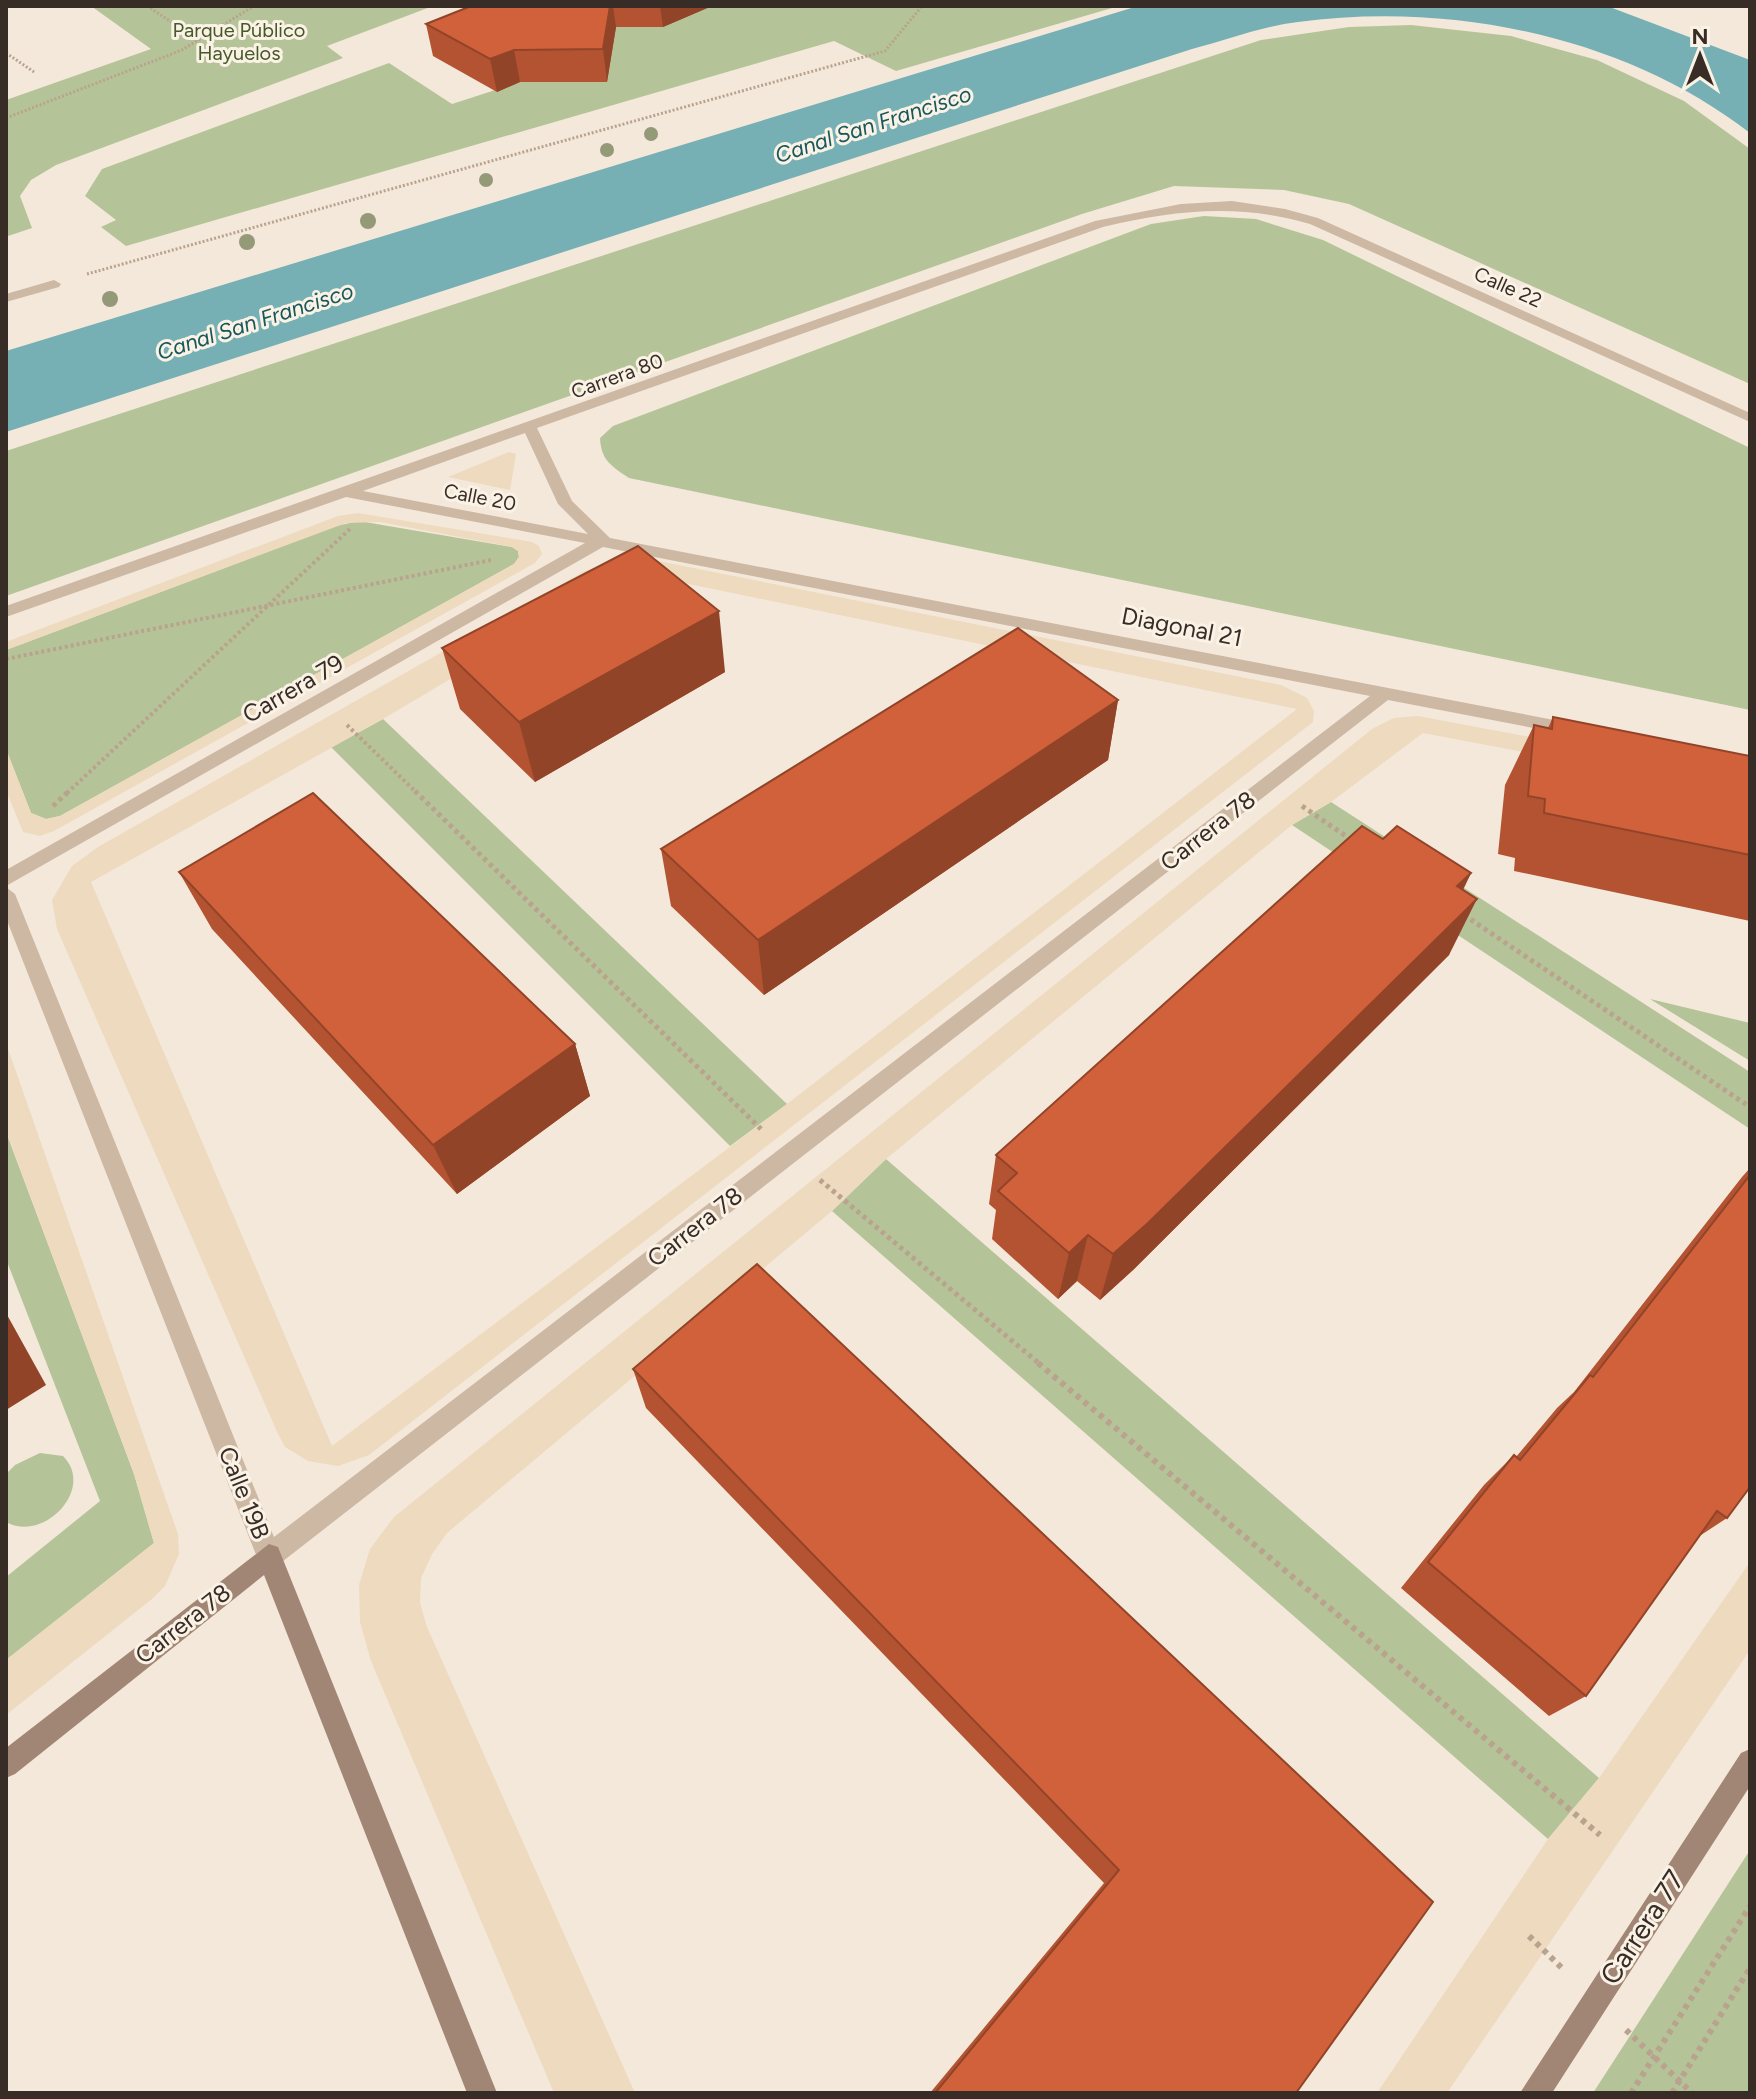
<svg xmlns="http://www.w3.org/2000/svg" width="1756" height="2099" font-family="Figtree,sans-serif">
	<style>
		.green { fill: #b5c498 }
		.plaza { fill: #eddabf; fill-rule: evenodd }
		.water { fill: #76b0b4 }
		.lines { fill: none; stroke-linecap: round; stroke-linejoin: round }
		.path-far3 { stroke: #b9a28e; stroke-width: 3; stroke-dasharray: 2 2; stroke-linecap: butt }
		.path-far2 { stroke: #b9a28e; stroke-width: 4; stroke-dasharray: 3 3; stroke-linecap: butt }
		.path-far1 { stroke: #b9a28e; stroke-width: 5; stroke-dasharray: 4 4; stroke-linecap: butt }
		.path { stroke: #b9a28e; stroke-width: 6; stroke-dasharray: 5 5; stroke-linecap: butt }
		.street { fill: #cdb8a4; fill-rule: evenodd }
		.secondary { fill: #a18675; fill-rule: evenodd }
		.tree { fill: #949978 }
		.wall { fill: #b45332 }
		.shaded-wall { fill: #924429 }
		.building { fill: #d1613a; stroke: #924429; stroke-width: 2 }
		.labels { text-anchor: middle; stroke-width: 6; stroke-linejoin: round; paint-order: stroke }
		.far-park-label { font-size: 20px; fill: #465928; stroke: #fbf2e6 }
		.far-street-label { font-size: 20px; fill: #382c27; stroke: #fbf2e6 }
		.far-water-label { font-size: 22px; font-style: italic; fill: #18585d; stroke: #fbf2e6 }
		.street-label { font-size: 24px; fill: #382c27; stroke: #fbf2e6 }
		.near-street-label { font-size: 28px; fill: #382c27; stroke: #fbf2e6 }
	</style>
	<rect width="100%" height="100%" fill="#f4e8da"/>
	<!-- green -->
	<path class="green" d="M 91,6 L 433,6 L 327,46 L 343,58 L 56,165 L 31,180 L 20,196 L 32,228 L 8,236 L 6,100 L 151,49 Z
		M 712,6 L 1119,6 L 896,71 L 834,41 L 126,246 L 101,227 L 116,220 L 85,196 L 102,169 L 389,63 L 452,104 L 520,82 L 616,27 Z
		M 1411,25 L 1511,36 L 1597,60 L 1684,101 L 1750,149 L 1750,384 L 1349,204 L 1284,190 L 1174,186 L 1082,214 L 6,596 L 6,451 L 1261,40 L 1349,27 Z
		M 1204,216 L 1256,219 L 1323,240 L 1750,448 L 1750,710 L 629,478 C 611,466 601,460 600,438 L 613,426 L 1151,224 Z
		M 359,521 L 512,547 L 518,551 L 519,557 L 514,564 L 60,816 L 46,819 L 31,813 L 6,749 L 6,650 L 336,526 Z
		M 383,719 L 787,1104 L 730,1146 L 331,747 Z
		M 1331,802 L 1750,1072 L 1750,1129 L 1292,825 Z
		M 1650,999 L 1750,1023 L 1750,1061 Z
		M 6,1132 L 134,1474 L 154,1543 L 6,1660 L 6,1577 L 100,1501 L 6,1259 Z
		M 886,1159 L 1599,1778 L 1548,1839 L 832,1211 Z
		M 40,1453 L 63,1456 C 96,1489 43,1543 6,1522 L 6,1474 L 15,1465 Z
		M 1750,1850 L 1750,2093 L 1593,2093 Z"/>
	<!-- plaza -->
	<path class="plaza" d="M 509,452 L 516,454 L 510,490 L 448,477 Z
		M 358,513 L 532,542 L 539,546 L 542,554 L 535,563 L 54,831 L 40,836 L 23,832 L 6,790 L 6,749 L 31,813 L 46,819 L 60,816 L 514,564 L 519,557 L 518,551 L 512,547 L 380,522 L 346,523 L 6,650 L 6,642 L 338,516 Z
		M 648,559 L 1281,685 L 1307,698 L 1314,711 L 1313,722 L 369,1455 L 338,1466 L 308,1461 L 285,1447 L 278,1434 L 57,929 L 52,900 L 72,866 L 98,847 L 585,571 L 614,560 ZM 630,572 L 1297,709 L 787,1104 L 332,1446 L 91,882 L 383,719 Z
		M 1418,716 L 1750,778 L 1750,795 L 1423,733 L 1331,802 L 1292,825 L 886,1159 L 832,1211 L 447,1533 L 432,1554 L 421,1578 L 420,1603 L 427,1627 L 635,2093 L 554,2093 L 371,1661 L 360,1622 L 359,1585 L 370,1549 L 394,1517 L 1372,729 L 1394,718 Z
		M 6,1043 L 178,1534 L 179,1554 L 165,1586 L 152,1599 L 6,1715 L 6,1660 L 154,1543 L 134,1474 L 6,1131 Z
		M 1750,1562 L 1750,1650 L 1447,2093 L 1377,2093 L 1548,1839 L 1599,1778 Z"/>
	<!-- water -->
	<path class="water" d="M 1138,6 L 1607,6 L 1750,60 L 1750,133 C 1626,37 1453,1 1298,22 C 1263,26 1227,40 1192,49 L 6,432 L 6,351 Z"/>
	<g class="lines">
		<!-- path-far3 -->
		<path class="path-far3" d="M 147,6 L 199,40
			M 6,53 L 34,72
			M 6,118 L 182,50 L 254,6
			M 87,274 L 885,51 L 922,6"/>
		<!-- path-far2 -->
		<path class="path-far2" d="M 6,659 L 491,560
			M 347,725 L 417,793
			M 67,793 L 350,529"/>
		<!-- path-far1 -->
		<path class="path-far1" d="M 415,791 L 761,1129
			M 53,806 L 69,791
			M 1302,806 L 1353,841
			M 1464,915 L 1750,1107
			M 820,1180 L 1041,1365"/>
		<!-- path -->
		<path class="path" d="M 1038,1363 L 1600,1835
			M 1529,1936 L 1564,1970
			M 1626,2030 L 1692,2093
			M 1631,2093 L 1750,1906
			M 1672,2093 L 1750,1968"/>
		<!-- street -->
		<path class="street" d="M 1232,201 L 1285,209 L 1318,218 L 1750,413 L 1750,422 L 1310,224 C 1238,203 1174,210 1103,227 L 537,428 L 572,501 L 610,538 L 1575,724 L 1584,730 L 1581,734 L 1575,736 L 1388,700 L 278,1565 L 269,1568 L 260,1565 L 6,918 L 6,887 L 15,894 L 274,1537 L 1370,696 L 603,547 L 6,886 L 6,870 L 585,543 L 346,497 L 6,617 L 6,606 L 1095,221 L 1181,204 ZM 525,433 L 558,504 L 588,534 L 363,491 Z
			M 54,280 L 61,284 L 59,287 L 6,302 L 6,294 Z"/>
		<!-- secondary -->
		<path class="secondary" d="M 269,1544 L 278,1547 L 497,2093 L 467,2093 L 264,1575 L 15,1774 L 6,1778 L 6,1748 Z
			M 1750,1749 L 1750,1786 L 1552,2093 L 1520,2093 L 1741,1753 Z"/>
	</g>
	<!-- trees -->
	<g class="tree">
		<circle cx="651" cy="134" r="7"/>
		<circle cx="607" cy="150" r="7"/>
		<circle cx="486" cy="180" r="7"/>
		<circle cx="368" cy="221" r="8"/>
		<circle cx="247" cy="242" r="8"/>
		<circle cx="110" cy="299" r="8"/>
	</g>
	<!-- wall -->
	<path class="wall" d="M 471,6 L 712,6 L 663,27 L 616,27 L 607,82 L 520,82 L 497,92 L 433,56 L 426,24 Z
		M 442,648 L 725,672 L 535,782 L 460,709 Z
		M 1118,700 L 1108,760 L 764,995 L 671,906 L 661,849 Z
		M 1553,717 L 1750,756 L 1750,921 L 1514,871 L 1515,858 L 1498,854 L 1505,785 L 1534,725 L 1548,728 Z
		M 1383,839 L 1471,873 L 1463,890 L 1449,955 L 1133,1270 L 1100,1300 L 1077,1281 L 1058,1299 L 992,1239 L 996,1210 L 989,1204 L 996,1155 Z
		M 179,872 L 575,1044 L 590,1096 L 457,1194 L 212,929 Z
		M 1750,1168 L 1750,1487 L 1727,1518 L 1698,1537 L 1586,1696 L 1549,1716 L 1401,1588 L 1484,1485 L 1514,1455 L 1516,1457 L 1557,1408 L 1574,1392 L 1742,1177 Z
		M 757,1264 L 1296,2093 L 930,2093 L 1104,1883 L 646,1408 L 633,1369 Z"/>
	<!-- shaded-wall -->
	<path class="shaded-wall" d="M 610,6 L 613,6 L 616,27 L 607,82 L 603,49 Z
		M 660,6 L 712,6 L 663,27 Z
		M 514,50 L 520,82 L 497,92 L 490,59 Z
		M 719,611 L 725,672 L 535,782 L 519,722 Z
		M 1118,700 L 1108,760 L 764,995 L 758,940 Z
		M 1471,873 L 1443,930 L 1457,886 Z
		M 1477,899 L 1449,955 L 1133,1270 L 1100,1300 L 1113,1254 Z
		M 575,1044 L 590,1096 L 457,1194 L 433,1145 Z
		M 1088,1235 L 1077,1281 L 1058,1299 L 1069,1253 Z
		M 6,1313 L 46,1385 L 6,1410 Z"/>
	<!-- building -->
	<path class="building" d="M 471,6 L 610,6 L 603,49 L 514,50 L 490,59 L 426,24 Z
		M 638,546 L 719,611 L 519,722 L 442,648 Z
		M 1018,628 L 1118,700 L 758,940 L 661,849 Z
		M 1553,717 L 1750,756 L 1750,855 L 1544,813 L 1545,799 L 1528,796 L 1534,725 L 1552,729 Z
		M 313,793 L 575,1044 L 433,1145 L 179,872 Z
		M 1362,826 L 1383,839 L 1397,826 L 1471,873 L 1457,886 L 1477,899 L 1148,1223 L 1113,1254 L 1088,1235 L 1069,1253 L 998,1191 L 1017,1173 L 996,1155 Z
		M 1750,1175 L 1750,1487 L 1727,1518 L 1717,1511 L 1586,1696 L 1428,1562 L 1514,1455 L 1520,1460 L 1590,1375 L 1593,1377 Z
		M 757,1264 L 1433,1902 L 1296,2093 L 935,2093 L 1119,1870 L 633,1369 Z"/>
	<g class="labels">
		<!-- far-park labels -->
		<g class="far-park-label">
			<text x="239" y="37">Parque Público<tspan x="239" dy="23">Hayuelos</tspan></text>
		</g>
		<!-- far-street labels -->
		<g class="far-street-label">
			<text transform="translate(1508 287) rotate(24)" y="7">Calle 22</text>
			<text transform="translate(617 376) rotate(-20)" y="7">Carrera 80</text>
			<text transform="translate(480 497) rotate(11)" y="7">Calle 20</text>
		</g>
		<!-- far-water labels -->
		<g class="far-water-label">
			<text transform="translate(873 124) rotate(-18)" y="8">Canal San Francisco</text>
			<text transform="translate(255 321) rotate(-18)" y="8">Canal San Francisco</text>
		</g>
		<!-- street labels -->
		<g class="street-label">
			<text transform="translate(1182 627) rotate(11)" y="8">Diagonal 21</text>
			<text transform="translate(293 689) rotate(-30)" y="8">Carrera 79</text>
			<text transform="translate(1208 831) rotate(-38)" y="8">Carrera 78</text>
			<text transform="translate(695 1227) rotate(-38)" y="8">Carrera 78</text>
			<text transform="translate(244 1493) rotate(68)" y="8">Calle 19B</text>
			<text transform="translate(183 1624) rotate(-38)" y="8">Carrera 78</text>
		</g>
		<!-- near-street labels -->
		<g class="near-street-label">
			<text transform="translate(1642 1927) rotate(-57)" y="10">Carrera 77</text>
		</g>
	</g>
	<!-- border -->
	<rect width="1756" height="2099" fill="none" stroke="#382c27" stroke-width="16"/>
	<!-- north arrow -->
	<g transform="translate(1700 56)" stroke="#fbf2e6" stroke-width="6" paint-order="stroke">
	<path d="M0-6L14 30L0 20L-14 30Z" fill="#382c27"/>
	<text y="-12" font-size="22" font-weight="bold" text-anchor="middle" fill="#382c27">N</text>
	</g>
</svg>
